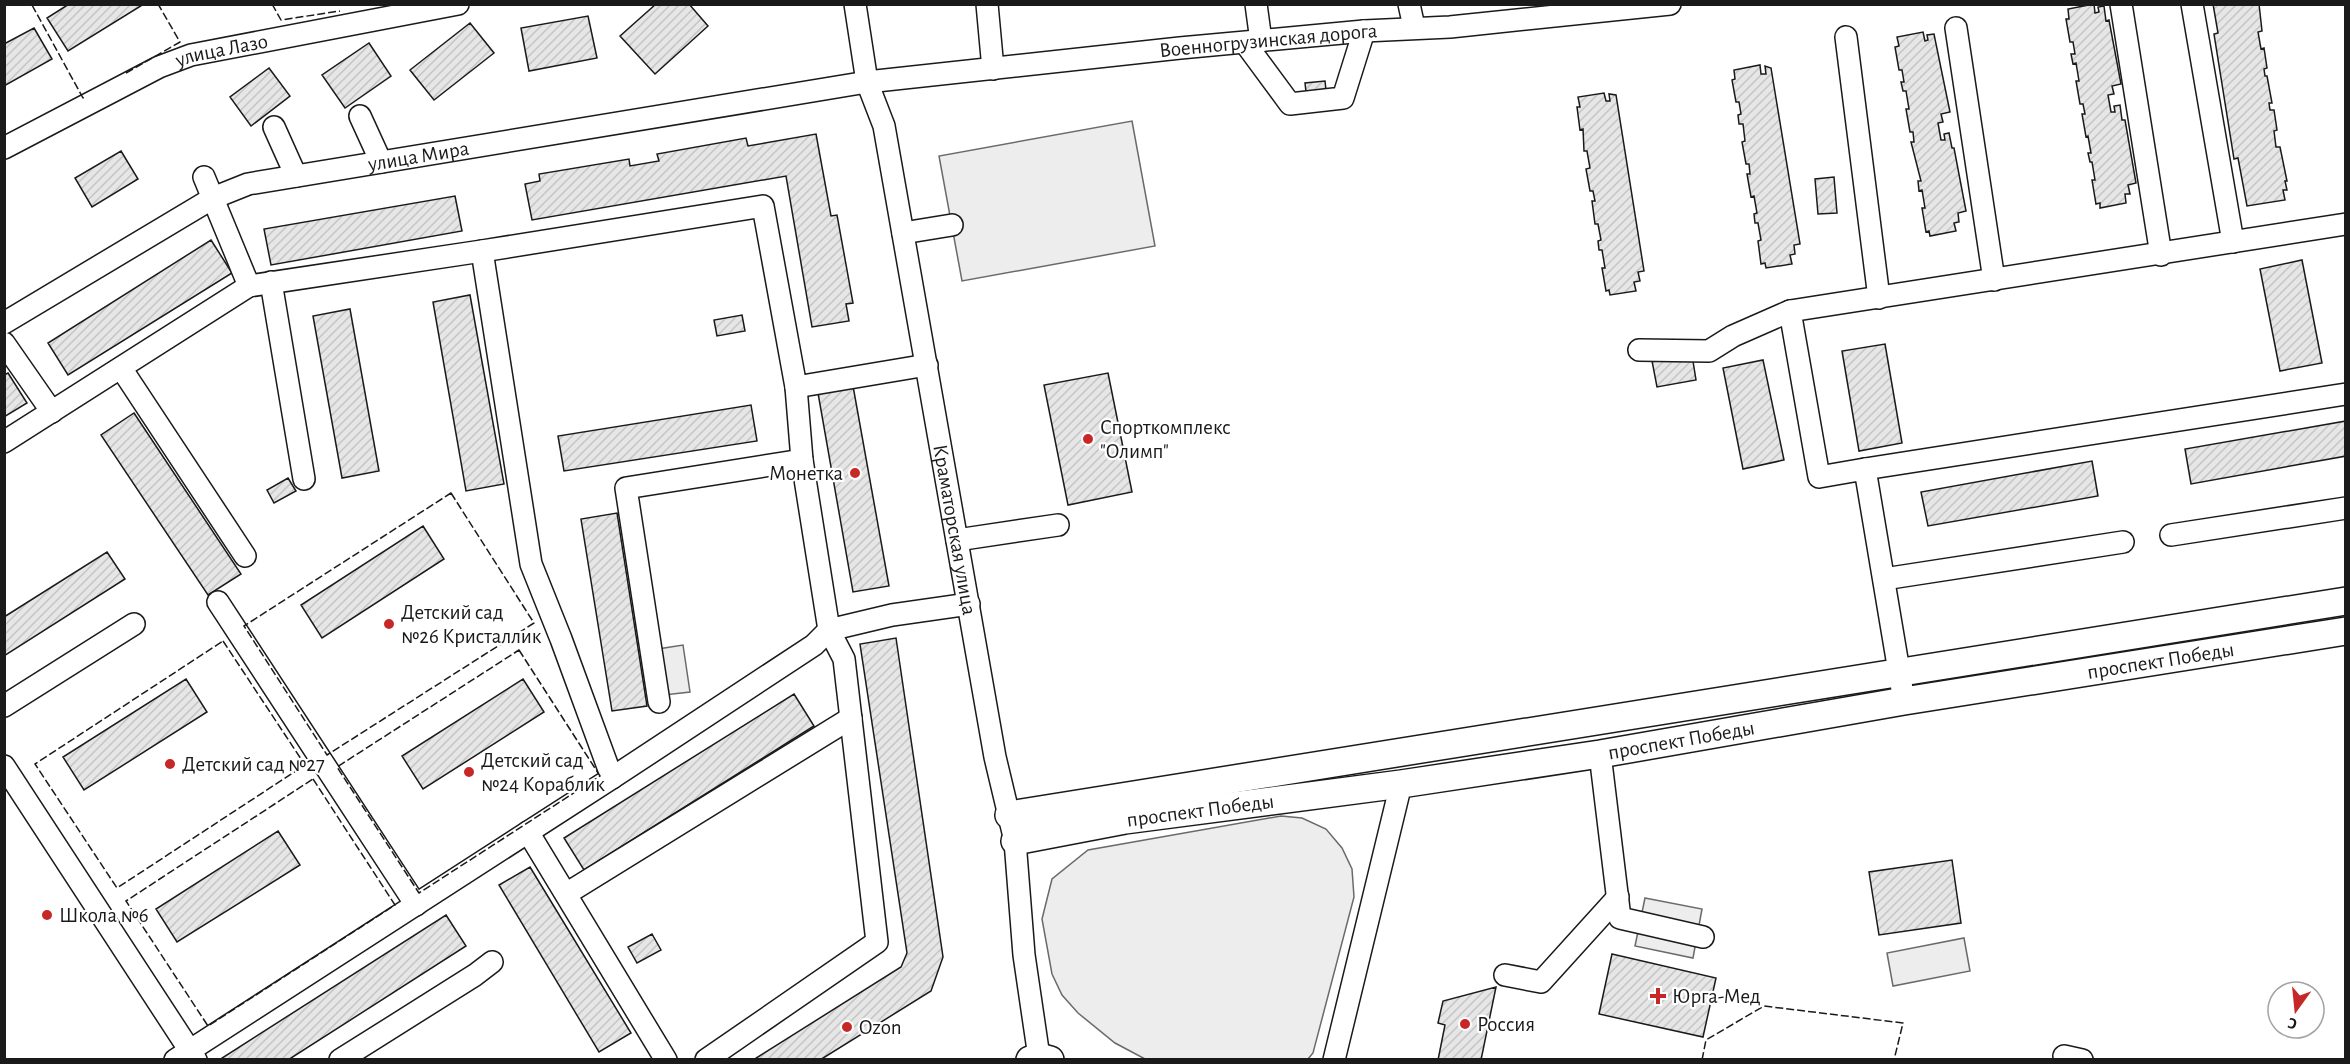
<svg xmlns="http://www.w3.org/2000/svg" width="2350" height="1064" font-family="'Alegreya Sans',sans-serif">
	<style>
		.built { fill: #ededed; stroke: #6a6a6a; stroke-width: 1.5 }
		.building { fill: url(#building-hatch); stroke: #1a1a1a; stroke-width: 1.5 }
		.lines { fill: none; stroke-linecap: round; stroke-linejoin: round }
		.minor-casing { stroke: #1a1a1a; stroke-width: 24 }
		.major-casing { stroke: #1a1a1a; stroke-width: 30 }
		.minor { stroke: #fff; stroke-width: 21 }
		.major { stroke: #fff; stroke-width: 27 }
		.fence { stroke: #1a1a1a; stroke-width: 1.5; stroke-dasharray: 8 3; stroke-linecap: butt }
		.poi-dot { fill: #c62828; stroke: #fff; stroke-width: 2 }
		.labels { text-anchor: middle; stroke-width: 4.5; stroke-linejoin: round; paint-order: stroke }
		.street-label { font-size: 21px; fill: #1a1a1a; stroke: #fff }
		.poi-label { font-size: 21px; fill: #1a1a1a; stroke: #fff; text-anchor: start }
	</style>
	<defs>
		<pattern id="building-hatch" width="6" height="6" patternUnits="userSpaceOnUse" patternTransform="scale(1.5)"><rect width="6" height="6" fill="#e6e6e6"/><path d="M-1 1l2-2M0 6l6-6M5 7l2-2" fill="none" stroke="#c5c5c5"/></pattern>
	</defs>
	<rect width="100%" height="100%" fill="#fff"/>
	<!-- built -->
	<path class="built" d="M 1132,121 L 1155,246 L 962,281 L 939,156 Z
		M 683,645 L 690,692 L 664,695 L 658,649 Z
		M 1281,816 L 1302,818 L 1326,829 L 1342,848 L 1352,869 L 1354,897 L 1313,1053 L 1308,1059 L 1145,1059 L 1115,1043 L 1078,1013 L 1062,995 L 1052,974 L 1042,919 L 1052,879 L 1088,850 Z
		M 1645,898 L 1702,909 L 1693,958 L 1635,946 Z
		M 1964,938 L 1970,971 L 1893,986 L 1887,953 Z"/>
	<!-- building -->
	<path class="building" d="M 69,4 L 144,4 L 68,51 L 47,18 Z
		M 656,4 L 689,4 L 708,26 L 655,74 L 620,36 Z
		M 2094,4 L 2095,13 L 2099,12 L 2098,7 L 2104,6 L 2106,21 L 2109,20 L 2121,84 L 2112,86 L 2114,94 L 2108,95 L 2111,112 L 2115,112 L 2114,106 L 2120,105 L 2122,120 L 2125,120 L 2136,183 L 2128,185 L 2130,194 L 2125,194 L 2126,203 L 2100,208 L 2100,203 L 2096,204 L 2092,180 L 2095,180 L 2092,162 L 2090,162 L 2088,153 L 2091,153 L 2088,136 L 2086,137 L 2082,114 L 2085,114 L 2083,104 L 2080,104 L 2076,81 L 2079,81 L 2076,63 L 2073,64 L 2071,54 L 2075,54 L 2073,42 L 2070,42 L 2066,19 L 2069,19 L 2068,9 Z
		M 2213,4 L 2259,4 L 2262,31 L 2258,32 L 2261,49 L 2264,48 L 2267,68 L 2264,69 L 2265,76 L 2267,76 L 2272,103 L 2269,103 L 2270,110 L 2274,110 L 2277,130 L 2274,131 L 2276,147 L 2280,147 L 2287,181 L 2285,181 L 2287,190 L 2283,190 L 2285,200 L 2247,206 L 2238,158 L 2234,159 L 2214,34 L 2218,33 Z
		M 588,16 L 597,58 L 529,71 L 521,28 Z
		M 470,23 L 494,53 L 434,100 L 410,70 Z
		M 34,28 L 52,59 L 4,86 L 4,44 Z
		M 1923,32 L 1925,41 L 1928,40 L 1927,35 L 1934,34 L 1950,112 L 1941,114 L 1943,122 L 1938,123 L 1941,140 L 1945,140 L 1944,134 L 1949,133 L 1952,148 L 1954,148 L 1966,211 L 1958,213 L 1959,222 L 1954,223 L 1956,231 L 1930,236 L 1929,231 L 1926,232 L 1922,208 L 1925,208 L 1922,190 L 1919,191 L 1918,181 L 1921,181 L 1911,142 L 1914,142 L 1913,132 L 1910,132 L 1906,109 L 1909,109 L 1906,91 L 1903,91 L 1901,82 L 1904,82 L 1902,70 L 1899,70 L 1895,47 L 1899,46 L 1897,37 Z
		M 369,43 L 391,76 L 345,108 L 322,75 Z
		M 1760,65 L 1761,74 L 1766,74 L 1765,66 L 1771,68 L 1800,244 L 1794,245 L 1795,254 L 1790,255 L 1792,264 L 1766,268 L 1765,263 L 1761,264 L 1758,241 L 1761,240 L 1758,223 L 1755,223 L 1754,214 L 1757,213 L 1754,196 L 1751,197 L 1747,174 L 1750,174 L 1749,164 L 1746,164 L 1742,142 L 1745,141 L 1743,124 L 1739,124 L 1738,115 L 1741,114 L 1739,102 L 1736,102 L 1732,80 L 1735,79 L 1734,70 Z
		M 269,68 L 290,96 L 251,126 L 230,97 Z
		M 1325,81 L 1326,90 L 1306,92 L 1305,83 Z
		M 1604,93 L 1606,101 L 1610,101 L 1609,94 L 1616,95 L 1644,271 L 1638,272 L 1640,281 L 1634,282 L 1636,291 L 1610,295 L 1609,290 L 1606,291 L 1602,268 L 1605,268 L 1602,250 L 1599,250 L 1598,241 L 1601,240 L 1598,224 L 1595,224 L 1592,201 L 1595,201 L 1593,191 L 1590,191 L 1586,169 L 1590,168 L 1587,151 L 1584,151 L 1583,129 L 1580,130 L 1577,107 L 1580,107 L 1578,97 Z
		M 816,134 L 831,216 L 837,215 L 853,303 L 846,304 L 849,321 L 812,327 L 786,176 L 532,220 L 525,184 L 540,181 L 539,174 L 629,159 L 630,166 L 659,161 L 657,154 L 746,138 L 748,146 Z
		M 121,151 L 138,179 L 92,207 L 75,178 Z
		M 1834,177 L 1837,213 L 1818,214 L 1815,179 Z
		M 455,196 L 462,231 L 271,265 L 264,229 Z
		M 211,240 L 232,273 L 68,375 L 48,343 Z
		M 2302,260 L 2322,363 L 2280,371 L 2260,269 Z
		M 470,295 L 504,484 L 466,491 L 433,302 Z
		M 350,309 L 379,471 L 342,478 L 313,316 Z
		M 742,315 L 745,331 L 717,336 L 714,320 Z
		M 1885,344 L 1902,443 L 1859,451 L 1842,351 Z
		M 1692,355 L 1696,380 L 1657,387 L 1652,361 Z
		M 1763,360 L 1784,460 L 1743,469 L 1723,368 Z
		M 8,373 L 27,403 L 4,417 L 4,375 Z
		M 1108,373 L 1132,492 L 1068,505 L 1044,385 Z
		M 853,386 L 889,586 L 853,592 L 818,393 Z
		M 751,405 L 757,441 L 564,471 L 558,436 Z
		M 134,413 L 241,574 L 208,595 L 101,435 Z
		M 2346,421 L 2346,456 L 2191,484 L 2185,449 Z
		M 2092,461 L 2098,496 L 1928,526 L 1921,492 Z
		M 288,478 L 296,491 L 274,503 L 267,490 Z
		M 617,513 L 647,706 L 612,711 L 581,519 Z
		M 423,526 L 444,559 L 322,638 L 301,605 Z
		M 107,552 L 125,579 L 4,656 L 4,617 Z
		M 896,638 L 943,957 L 931,991 L 820,1060 L 753,1060 L 901,967 L 907,953 L 860,644 Z
		M 186,679 L 207,712 L 84,790 L 63,757 Z
		M 523,679 L 544,712 L 423,789 L 402,756 Z
		M 794,694 L 814,726 L 584,870 L 564,838 Z
		M 278,831 L 300,865 L 177,942 L 156,909 Z
		M 1952,860 L 1961,923 L 1879,935 L 1869,872 Z
		M 530,867 L 631,1033 L 599,1052 L 499,885 Z
		M 446,915 L 466,946 L 288,1060 L 219,1060 Z
		M 652,934 L 661,950 L 637,963 L 628,947 Z
		M 1612,954 L 1716,978 L 1703,1037 L 1599,1014 Z
		M 1496,987 L 1481,1060 L 1438,1060 L 1445,1025 L 1438,1023 L 1443,1001 Z"/>
	<g class="lines">
		<!-- minor casing -->
		<g class="minor-casing">
			<g id="minor">
				<path id="s1" d="M 855,4 L 867,82 L 884,126 L 995,757 L 1015,841 L 1024,955 L 1039,1057"/>
				<path d="M 987,4 L 993,69"/>
				<path d="M 1256,4 L 1261,41"/>
				<path d="M 1409,4 L 1414,27"/>
				<path d="M 2121,4 L 2161,255"/>
				<path d="M 2192,4 L 2233,242"/>
				<path d="M 1956,28 L 1994,280"/>
				<path d="M 1846,37 L 1879,298"/>
				<path d="M 1245,43 L 1290,104 L 1343,98 L 1364,31"/>
				<path d="M 360,116 L 381,162"/>
				<path d="M 274,127 L 296,176"/>
				<path id="s2" d="M 4,148 L 159,67 L 191,55 L 458,4"/>
				<path d="M 204,177 L 249,286"/>
				<path d="M 903,233 L 952,225"/>
				<path d="M 482,251 L 531,564 L 561,639 L 612,778"/>
				<path d="M 271,282 L 304,479"/>
				<path d="M 1790,311 L 1819,477 L 1865,469 L 1904,701"/>
				<path id="s3" d="M 4,323 L 213,198 L 248,184 L 867,82 L 1180,48 L 1364,31 L 1450,27 L 1670,4"/>
				<path d="M 4,343 L 52,412"/>
				<path d="M 1639,350 L 1709,351 L 1733,336 L 1790,311 L 2346,224"/>
				<path d="M 121,368 L 245,556"/>
				<path d="M 796,387 L 802,460"/>
				<path d="M 4,442 L 249,286 L 482,251 L 763,206 L 796,387 L 927,365"/>
				<path d="M 1865,469 L 2346,394"/>
				<path d="M 2171,535 L 2346,508"/>
				<path d="M 957,540 L 1058,525"/>
				<path d="M 1884,579 L 2123,542"/>
				<path d="M 218,602 L 416,905"/>
				<path d="M 659,702 L 626,488 L 802,460 L 829,630 L 844,659 L 877,942 L 706,1060"/>
				<path d="M 4,706 L 134,624"/>
				<path d="M 1600,754 L 1620,918 L 1703,937"/>
				<path d="M 4,766 L 196,1060"/>
				<path d="M 528,832 L 666,1060"/>
				<path d="M 566,894 L 851,718"/>
				<path d="M 1505,975 L 1541,982 L 1618,897"/>
				<path d="M 2064,1056 L 2082,1060"/>
				<path d="M 175,1060 L 612,778 L 814,645 L 829,630 L 892,615 L 969,604"/>
				<path d="M 340,1060 L 475,975 L 492,962"/>
				<path d="M 1334,1060 L 1401,784"/>
			</g>
		</g>
		<!-- major casing -->
		<g class="major-casing">
			<g id="major">
				<path d="M 1009,815 L 2346,601"/>
				<path id="s4" d="M 1015,841 L 1125,820 L 1401,784 L 1600,754 L 1904,701 L 2346,631"/>
				<path d="M 1030,1060 L 1039,1057 L 1050,1060"/>
			</g>
		</g>
		<!-- minor -->
		<use href="#minor" class="minor"/>
		<!-- major -->
		<use href="#major" class="major"/>
		<!-- fence -->
		<path class="fence" d="M 272,4 L 281,20 L 340,11
			M 32,5 L 83,98 L 84,97
			M 126,73 L 180,42 L 158,4
			M 451,493 L 534,623 L 327,755 L 244,626 Z
			M 223,641 L 305,765 L 117,888 L 35,764 Z
			M 519,650 L 600,776 L 419,893 L 337,767 Z
			M 313,779 L 395,905 L 208,1026 L 126,901 Z
			M 1702,1060 L 1706,1040 L 1764,1006 L 1903,1023 L 1894,1060"/>
	</g>
	<!-- markers -->
	<g class="poi-dot">
		<circle cx="1088" cy="439" r="6"/>
		<circle cx="855" cy="473" r="6"/>
		<circle cx="389" cy="624" r="6"/>
		<circle cx="170" cy="764" r="6"/>
		<circle cx="469" cy="772" r="6"/>
		<circle cx="47" cy="915" r="6"/>
		<path d="M1655 987h6v6h6v6h-6v6h-6v-6h-6v-6h6z"/>
		<circle cx="1465" cy="1024" r="6"/>
		<circle cx="847" cy="1027" r="6"/>
	</g>
	<g class="labels">
		<!-- street labels -->
		<g class="street-label">
			<text dy="7" stroke="none"><textPath href="#s3" startOffset="1312">Военногрузинская дорога</textPath></text>
			<text dy="7" stroke="none"><textPath href="#s2" startOffset="240">улица Лазо</textPath></text>
			<text dy="7" stroke="none"><textPath href="#s3" startOffset="454">улица Мира</textPath></text>
			<text dy="7" stroke="none"><textPath href="#s1" startOffset="536">Краматорская улица</textPath></text>
			<text dy="7" stroke="none"><textPath href="#s4" startOffset="1160">проспект Победы</textPath></text>
			<text dy="7" stroke="none"><textPath href="#s4" startOffset="674">проспект Победы</textPath></text>
			<text dy="7" stroke="none"><textPath href="#s4" startOffset="188">проспект Победы</textPath></text>
		</g>
		<!-- poi labels -->
		<g class="poi-label">
			<text x="1100" y="434">Спорткомплекс<tspan x="1100" dy="24">"Олимп"</tspan></text>
			<text x="843" y="480" text-anchor="end">Монетка</text>
			<text x="401" y="619">Детский сад<tspan x="401" dy="24">№26 Кристаллик</tspan></text>
			<text x="481" y="767">Детский сад<tspan x="481" dy="24">№24 Кораблик</tspan></text>
			<text x="182" y="771">Детский сад №27</text>
			<text x="59" y="922">Школа №6</text>
			<text x="1672" y="1003">Юрга-Мед</text>
			<text x="1477" y="1031">Россия</text>
			<text x="859" y="1034">Ozon</text>
		</g>
	</g>
	<!-- border -->
	<rect width="2350" height="1064" fill="none" stroke="#1a1a1a" stroke-width="12"/>
	<!-- north arrow -->
	<g transform="translate(2296 1010) rotate(195)"><circle r="28" fill="#ffffff" stroke="#a3a3a3" stroke-width="1.5"/>
	<path d="M0-4.5L10 22L0 15L-10 22Z" fill="#c62828"/>
	<text y="-9" font-size="16" font-weight="bold" text-anchor="middle" fill="#1a1a1a">С</text>
	</g>
</svg>
